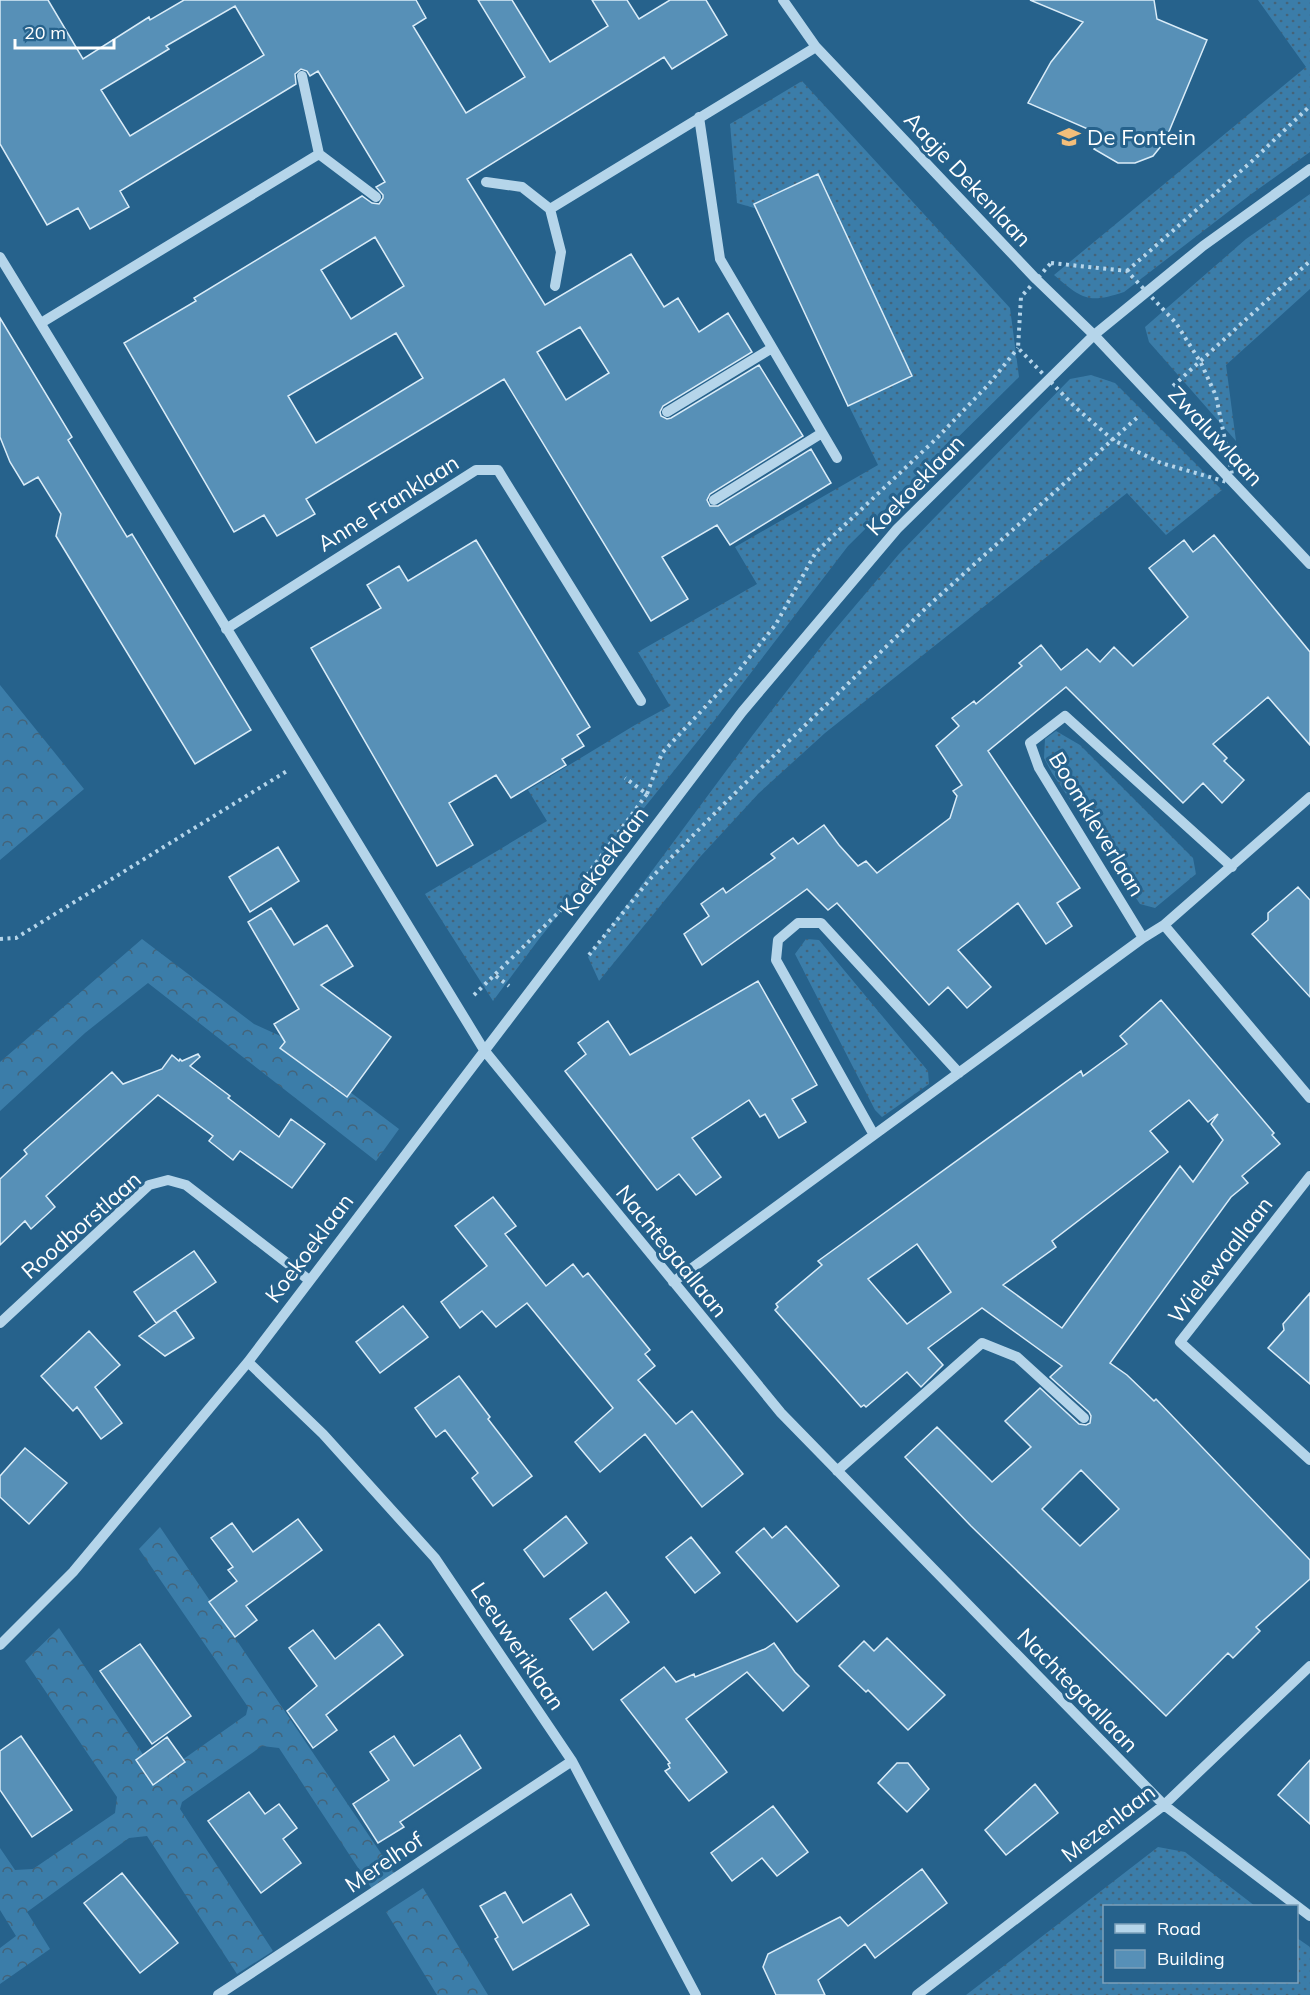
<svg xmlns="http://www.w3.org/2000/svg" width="1310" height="1995" font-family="Mulish,sans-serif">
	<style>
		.grass { fill: url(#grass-dots) }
		.forest { fill: url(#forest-crowns) }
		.building { fill: #5790b7; stroke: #daecf8; stroke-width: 1.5; fill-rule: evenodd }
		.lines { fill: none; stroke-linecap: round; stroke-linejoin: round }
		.path { stroke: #b5d5ea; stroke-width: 4; stroke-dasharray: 3 4.5; stroke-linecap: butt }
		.minor { stroke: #b5d5ea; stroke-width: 10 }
		.labels { text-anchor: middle; stroke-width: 6; stroke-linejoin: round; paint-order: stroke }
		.poi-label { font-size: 22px; fill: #fff; stroke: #26628c; text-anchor: start }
		.street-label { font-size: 22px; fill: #fff; stroke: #26628c }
	</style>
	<defs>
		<pattern id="grass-dots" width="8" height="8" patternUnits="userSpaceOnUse" patternTransform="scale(1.5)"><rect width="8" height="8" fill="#3b7da9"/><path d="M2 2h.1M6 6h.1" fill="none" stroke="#44647a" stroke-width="1.8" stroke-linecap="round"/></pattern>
		<pattern id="forest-crowns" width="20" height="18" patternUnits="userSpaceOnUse" patternTransform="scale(1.5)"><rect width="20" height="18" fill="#3b7da9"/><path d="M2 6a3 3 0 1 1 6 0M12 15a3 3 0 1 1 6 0" fill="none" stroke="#44647a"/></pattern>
	</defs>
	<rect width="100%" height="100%" fill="#26628c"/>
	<!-- grass -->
	<path class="grass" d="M 1258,0 L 1310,0 L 1310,152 L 1250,195 L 1124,292 C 1088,304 1082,299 1054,275 L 1306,67 Z
		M 802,81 L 1010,308 L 1019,377 L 848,546 L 717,717 L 539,939 L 493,1001 L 425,894 L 547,821 L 528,790 L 635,725 L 670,706 L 638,652 L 757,584 L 735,547 L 878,465 L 847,402 L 761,210 L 737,203 L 730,124 Z
		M 1310,194 L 1310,289 L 1226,365 L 1236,441 L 1149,342 L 1145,327 L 1246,239 Z
		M 1091,375 L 1115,383 L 1222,490 L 1166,535 L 1127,493 L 825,733 L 759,793 L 700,857 L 599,981 L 588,957 L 752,736 L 827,639 L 899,554 L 1070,379 Z
		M 1056,731 L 1080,745 L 1193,858 L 1196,874 L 1155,908 L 1140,904 L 1052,773 L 1044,758 L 1045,739 Z
		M 806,939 L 819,940 L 928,1071 L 929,1084 L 882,1117 L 875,1110 L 795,954 Z
		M 1158,1847 L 1185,1852 L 1255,1906 L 1104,1906 L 1104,1982 L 1296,1982 L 1297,1938 L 1310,1947 L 1310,1995 L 966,1995 Z"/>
	<!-- forest -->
	<path class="forest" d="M 0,685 L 84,789 L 0,860 Z
		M 142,939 L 254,1024 L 309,1049 L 321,1070 L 399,1129 L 376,1161 L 148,983 L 85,1033 L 0,1111 L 0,1062 Z
		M 160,1527 L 395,1874 L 372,1889 L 279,1748 L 262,1746 L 182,1802 L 180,1809 L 273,1951 L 237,1974 L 147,1836 L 129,1838 L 27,1912 L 50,1949 L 0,1984 L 0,1948 L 16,1936 L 0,1910 L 0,1848 L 15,1870 L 33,1869 L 115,1813 L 117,1797 L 25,1661 L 59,1628 L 158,1777 L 246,1715 L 248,1707 L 139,1549 Z
		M 423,1888 L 488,1995 L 437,1995 L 386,1912 Z"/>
	<!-- building -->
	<path class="building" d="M 0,0 L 48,0 L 83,59 L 149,17 L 150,20 L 184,0 L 416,0 L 426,18 L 413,26 L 466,113 L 525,77 L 478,0 L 512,0 L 550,62 L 608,26 L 592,0 L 627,0 L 639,19 L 670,0 L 706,0 L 727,35 L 672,69 L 664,57 L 467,179 L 545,305 L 631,254 L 664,307 L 678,298 L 699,332 L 728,313 L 752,352 L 663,406 L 660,412 L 661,416 L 667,419 L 671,418 L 759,365 L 803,436 L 710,494 L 707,500 L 710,506 L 718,506 L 811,449 L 831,483 L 730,545 L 717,525 L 662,557 L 688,599 L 651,621 L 504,379 L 306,499 L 315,514 L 277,536 L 264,515 L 234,532 L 124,343 L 196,301 L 194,298 L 362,196 L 372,203 L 379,204 L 383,198 L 383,195 L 376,187 L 385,182 L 318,71 L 310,76 L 307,71 L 301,69 L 295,74 L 296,84 L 120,191 L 129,207 L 90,229 L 78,208 L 47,225 L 0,144 ZM 235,6 L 264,55 L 130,136 L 101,90 L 169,49 L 166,46 ZM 375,237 L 404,286 L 351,319 L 321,270 ZM 580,327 L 609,373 L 566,400 L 537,352 ZM 396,333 L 423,378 L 316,443 L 288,396 Z
		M 1030,0 L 1154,0 L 1157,19 L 1207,40 L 1165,141 L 1153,156 L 1135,163 L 1118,163 L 1094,149 L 1104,136 L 1028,103 L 1051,62 L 1083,22 Z
		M 818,174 L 912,376 L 848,406 L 754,204 Z
		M 0,318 L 72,437 L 68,440 L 127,537 L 132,534 L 251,730 L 195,764 L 56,536 L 61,514 L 38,477 L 24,485 L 10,462 L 0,437 Z
		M 1214,535 L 1310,652 L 1310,745 L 1268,697 L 1213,744 L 1227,758 L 1224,761 L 1244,780 L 1222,803 L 1203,783 L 1183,803 L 1066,687 L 988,751 L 1080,888 L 1057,903 L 1072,926 L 1046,944 L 1018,903 L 958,950 L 991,987 L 967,1008 L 948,987 L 929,1005 L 837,903 L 828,910 L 807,889 L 702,965 L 684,934 L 709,916 L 701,904 L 723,888 L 726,893 L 751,875 L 775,858 L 771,854 L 793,838 L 798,844 L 824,825 L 839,845 L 858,866 L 866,861 L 877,873 L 950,818 L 957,796 L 953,791 L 962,785 L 936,746 L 959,726 L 952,718 L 974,701 L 976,704 L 1022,666 L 1019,663 L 1041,645 L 1061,670 L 1087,649 L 1100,662 L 1114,647 L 1133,666 L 1188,617 L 1149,568 L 1184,540 L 1193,552 Z
		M 476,540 L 590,727 L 577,735 L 584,746 L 562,759 L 566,765 L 511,798 L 496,775 L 449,803 L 473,845 L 437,866 L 311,648 L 381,608 L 367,585 L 399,566 L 408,581 Z
		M 278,847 L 299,881 L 250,912 L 229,877 Z
		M 1298,887 L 1310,900 L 1310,997 L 1252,934 L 1268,920 L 1268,913 Z
		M 271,908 L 294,945 L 327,925 L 353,966 L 321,985 L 391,1037 L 347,1097 L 280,1048 L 285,1042 L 274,1024 L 299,1009 L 248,922 Z
		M 758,981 L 817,1085 L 792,1099 L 806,1122 L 779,1138 L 765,1114 L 760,1117 L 749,1100 L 692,1138 L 721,1177 L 696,1195 L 679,1174 L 657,1190 L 565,1071 L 586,1054 L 578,1043 L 608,1021 L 630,1055 Z
		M 1161,1000 L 1274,1133 L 1272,1135 L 1280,1144 L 1242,1176 L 1248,1183 L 1231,1197 L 1110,1363 L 1127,1375 L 1154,1401 L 1156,1399 L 1310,1560 L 1310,1579 L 1256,1627 L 1260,1631 L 1233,1658 L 1228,1653 L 1166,1716 L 971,1526 L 905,1457 L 937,1427 L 992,1482 L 1031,1447 L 1005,1421 L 1040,1388 L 1079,1424 L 1086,1425 L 1090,1423 L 1091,1416 L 1089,1412 L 1050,1377 L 1062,1366 L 982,1308 L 928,1348 L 943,1365 L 921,1387 L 907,1372 L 866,1407 L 864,1405 L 861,1407 L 775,1310 L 778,1307 L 776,1304 L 822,1265 L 818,1261 L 1081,1071 L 1083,1076 L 1127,1044 L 1120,1036 ZM 1189,1100 L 1208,1122 L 1218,1114 L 1211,1124 L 1223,1140 L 1193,1182 L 1180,1166 L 1062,1328 L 1003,1285 L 1056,1247 L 1052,1241 L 1168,1152 L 1150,1131 ZM 917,1244 L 951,1292 L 907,1324 L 868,1279 ZM 1081,1470 L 1119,1509 L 1080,1546 L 1042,1509 Z
		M 198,1054 L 200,1057 L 190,1066 L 230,1096 L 228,1098 L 279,1137 L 291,1119 L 325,1144 L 292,1188 L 240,1151 L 233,1160 L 209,1141 L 213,1136 L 158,1095 L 46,1196 L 55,1207 L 31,1229 L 25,1221 L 0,1245 L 0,1179 L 27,1154 L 24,1150 L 112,1072 L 123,1084 L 162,1069 L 172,1055 L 179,1061 L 180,1059 L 182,1061 Z
		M 493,1197 L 516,1226 L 505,1234 L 546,1286 L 573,1264 L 583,1277 L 588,1273 L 650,1350 L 645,1354 L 655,1366 L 638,1380 L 676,1424 L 692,1411 L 743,1474 L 702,1507 L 645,1434 L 600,1472 L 575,1442 L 613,1408 L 527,1303 L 496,1327 L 482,1311 L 460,1328 L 441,1302 L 487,1266 L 455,1226 Z
		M 194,1251 L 216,1282 L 156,1323 L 134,1292 Z
		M 1310,1293 L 1310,1384 L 1268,1348 L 1284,1330 L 1283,1324 Z
		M 403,1306 L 428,1337 L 380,1373 L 356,1342 Z
		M 175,1310 L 194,1338 L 165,1356 L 139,1336 Z
		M 89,1331 L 120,1365 L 95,1387 L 122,1423 L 101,1439 L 77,1407 L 73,1411 L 41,1376 Z
		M 459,1376 L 490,1417 L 488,1419 L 532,1476 L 493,1506 L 472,1478 L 478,1473 L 445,1430 L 436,1437 L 415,1408 Z
		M 25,1448 L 67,1483 L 29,1524 L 0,1497 L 0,1476 Z
		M 566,1516 L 587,1543 L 544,1577 L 524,1550 Z
		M 298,1519 L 322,1550 L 246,1606 L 257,1620 L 235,1637 L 209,1602 L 237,1581 L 228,1570 L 233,1567 L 211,1538 L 232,1523 L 253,1552 Z
		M 786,1526 L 839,1586 L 797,1622 L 736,1552 L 764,1528 L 772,1538 Z
		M 691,1537 L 720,1573 L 695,1593 L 666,1557 Z
		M 606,1592 L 629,1622 L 593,1650 L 570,1619 Z
		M 379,1624 L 403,1655 L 326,1715 L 337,1730 L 313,1748 L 287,1711 L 317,1686 L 289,1648 L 313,1630 L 335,1659 Z
		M 887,1638 L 945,1695 L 908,1730 L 868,1690 L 866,1692 L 839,1666 L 864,1641 L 874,1651 Z
		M 774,1643 L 795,1672 L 809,1686 L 783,1711 L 747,1672 L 686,1719 L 727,1772 L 689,1801 L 665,1771 L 670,1768 L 668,1764 L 670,1763 L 621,1700 L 664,1667 L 676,1682 L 694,1674 L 695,1677 L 765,1649 Z
		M 140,1644 L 191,1716 L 152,1744 L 100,1671 Z
		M 460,1735 L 481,1768 L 400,1822 L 404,1827 L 378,1843 L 353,1804 L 389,1780 L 370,1752 L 394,1736 L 414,1766 Z
		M 21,1736 L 72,1810 L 32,1837 L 0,1790 L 0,1751 Z
		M 167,1737 L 185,1762 L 153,1785 L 136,1760 Z
		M 1310,1760 L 1310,1824 L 1278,1795 Z
		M 897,1763 L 908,1763 L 929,1789 L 907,1812 L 878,1783 Z
		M 1035,1784 L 1058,1813 L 1006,1855 L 985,1830 Z
		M 249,1792 L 265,1814 L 279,1804 L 297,1828 L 283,1839 L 301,1863 L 261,1893 L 208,1821 Z
		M 773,1806 L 808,1852 L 777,1876 L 762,1858 L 732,1881 L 711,1853 Z
		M 922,1869 L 947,1903 L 875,1958 L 865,1944 L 818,1980 L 825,1995 L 776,1995 L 763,1967 L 768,1954 L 840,1917 L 848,1926 Z
		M 122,1873 L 178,1943 L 140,1973 L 84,1903 Z
		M 505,1892 L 523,1923 L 571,1894 L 589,1925 L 513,1970 L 495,1939 L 498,1937 L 480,1906 Z"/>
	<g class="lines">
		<!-- path -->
		<path class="path" d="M 1051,263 L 1127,271 L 1176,323 L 1201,363 L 1216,396 L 1234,484 L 1161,463 L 1113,440 L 1075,407 L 1018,348 L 1021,297 Z
			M 1127,271 L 1251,162 L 1310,106
			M 1173,386 L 1310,261
			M 647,794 L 662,753 L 736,674 L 776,624 L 816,552 L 936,439 L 989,384 L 1018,348
			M 587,875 L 647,794 L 625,778
			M 0,939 L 16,938 L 287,771
			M 589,955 L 650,879 L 726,802 L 928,606 L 1140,415
			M 496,976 L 509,986
			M 474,995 L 561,910"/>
		<!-- minor -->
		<path class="minor" d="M 783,0 L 816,47 L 1036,279 L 1094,335 L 1310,564
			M 302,76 L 319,154 L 376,197
			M 699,117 L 720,259 L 837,458
			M 486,182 L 522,187 L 550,209 L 561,252 L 555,286
			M 550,209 L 816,47
			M 0,257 L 484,1050 L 781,1413 L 1164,1805 L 1310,1916
			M 41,323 L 319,154
			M 667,412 L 772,348
			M 714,500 L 822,433
			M 226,629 L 476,470 L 498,470 L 641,701
			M 1164,925 L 1310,1098
			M 1143,938 L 1039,768 L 1030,743 L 1065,716 L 1232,867
			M 874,1135 L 776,960 L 778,940 L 798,923 L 821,923 L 959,1073
			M 1310,1176 L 1180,1342 L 1310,1460
			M 673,1282 L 1143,938 L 1164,925 L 1310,797
			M 0,1323 L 149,1185 L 168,1180 L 186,1185 L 309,1280
			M 248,1362 L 323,1434 L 435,1558 L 572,1761 L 696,1995
			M 837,1471 L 982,1343 L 1017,1357 L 1084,1418
			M 0,1645 L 73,1572 L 248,1362 L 742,712 L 897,529 L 1094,335 L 1203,246 L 1310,169
			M 218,1995 L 572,1761
			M 917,1995 L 1164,1805 L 1310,1666"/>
	</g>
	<!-- icons -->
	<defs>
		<g id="school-bare" transform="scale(1.8)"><path d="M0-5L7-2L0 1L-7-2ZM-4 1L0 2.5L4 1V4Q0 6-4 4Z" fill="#f3be7a" stroke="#26628c" stroke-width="2.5" paint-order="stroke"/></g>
	</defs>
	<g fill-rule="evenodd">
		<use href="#school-bare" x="1069" y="137"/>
	</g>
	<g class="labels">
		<!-- poi labels -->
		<g class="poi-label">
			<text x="1087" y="145">De Fontein</text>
		</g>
		<!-- street labels -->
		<g class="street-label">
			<text transform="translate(968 179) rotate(47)" y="8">Aagje Dekenlaan</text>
			<text transform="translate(1216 436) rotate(47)" y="8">Zwaluwlaan</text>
			<text transform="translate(915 485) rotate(-46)" y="8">Koekoeklaan</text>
			<text transform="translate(388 503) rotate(-32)" y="8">Anne Franklaan</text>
			<text transform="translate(1097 824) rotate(59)" y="8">Boomkleverlaan</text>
			<text transform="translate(604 861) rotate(-53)" y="8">Koekoeklaan</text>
			<text transform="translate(81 1225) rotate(-41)" y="8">Roodborstlaan</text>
			<text transform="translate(309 1248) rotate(-53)" y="8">Koekoeklaan</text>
			<text transform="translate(672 1251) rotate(51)" y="8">Nachtegaallaan</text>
			<text transform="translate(1220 1260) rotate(-52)" y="8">Wielewaallaan</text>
			<text transform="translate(518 1646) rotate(56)" y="8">Leeuweriklaan</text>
			<text transform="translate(1078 1690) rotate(46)" y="8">Nachtegaallaan</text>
			<text transform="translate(1108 1823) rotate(-38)" y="8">Mezenlaan</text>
			<text transform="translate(384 1862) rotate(-34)" y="8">Merelhof</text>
		</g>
	</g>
	<!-- legend -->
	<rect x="1103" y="1905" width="195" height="78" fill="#26628c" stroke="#7da1ba" stroke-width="1.5"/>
	<rect x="1115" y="1924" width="30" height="9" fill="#b5d5ea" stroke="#7da1ba" stroke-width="1.5"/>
	<text x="1157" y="1935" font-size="18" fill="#ffffff">Road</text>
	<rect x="1115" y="1950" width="30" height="18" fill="#5790b7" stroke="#7da1ba" stroke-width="1.5"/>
	<text x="1157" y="1965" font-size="18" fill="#ffffff">Building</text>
	<!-- scale -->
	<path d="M15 39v9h99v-9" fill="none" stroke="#ffffff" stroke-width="3"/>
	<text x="24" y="39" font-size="18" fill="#ffffff" stroke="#26628c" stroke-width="4.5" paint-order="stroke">20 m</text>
</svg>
